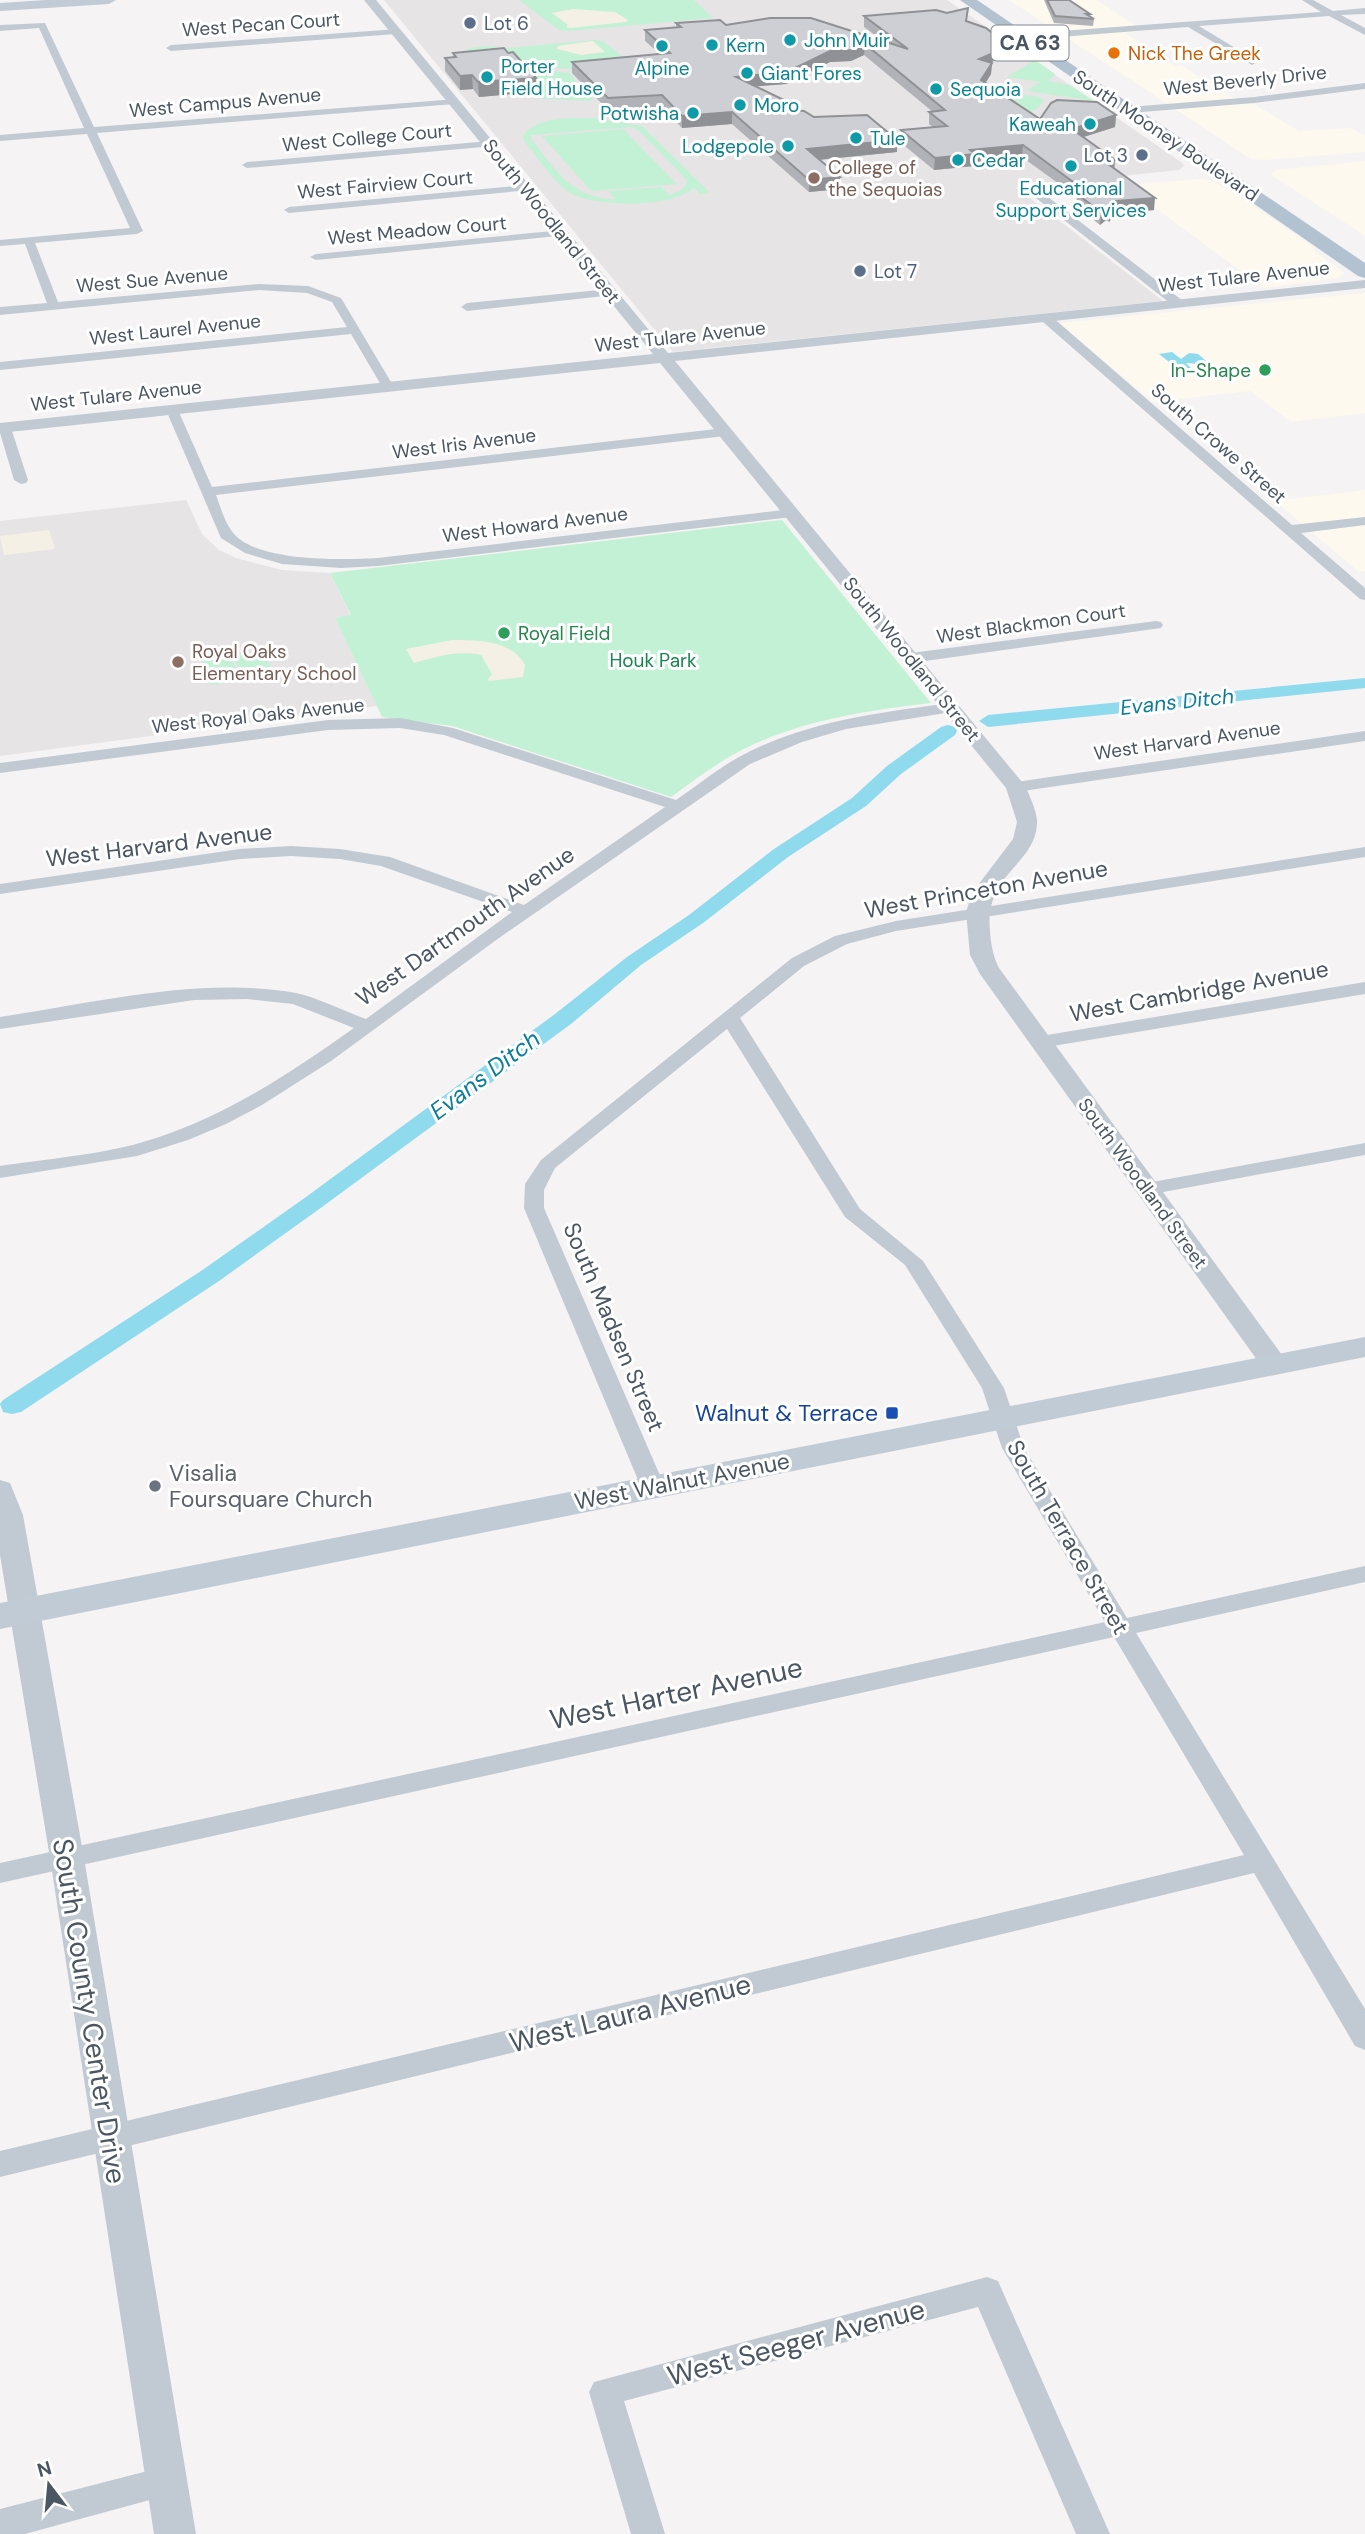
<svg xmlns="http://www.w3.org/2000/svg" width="1365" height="2534" font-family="'DM Sans',sans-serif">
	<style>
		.commercial { fill: #fdf9ef }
		.education { fill: #e6e4e5 }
		.green { fill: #c3f1d5; fill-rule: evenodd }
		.sand { fill: #f5f0e5 }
		.water { fill: #90daee }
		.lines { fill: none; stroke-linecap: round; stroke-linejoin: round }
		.canal { fill: #90daee; fill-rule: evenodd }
		.minor { fill: #c1cad2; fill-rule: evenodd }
		.tertiary { fill: #c1cad2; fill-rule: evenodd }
		.secondary { fill: #c1cbd6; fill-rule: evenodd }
		.primary { fill: #b3c2d1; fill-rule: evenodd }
		.wall { fill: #b0b2b7 }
		.shaded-wall { fill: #909195 }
		.building { fill: #cdcfd5; stroke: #909195; stroke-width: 2 }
		.service-dot { fill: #5c6f8a; stroke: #fff; stroke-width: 2.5 }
		.culture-dot { fill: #0f9aa8; stroke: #fff; stroke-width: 2.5 }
		.food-dot { fill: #e8710a; stroke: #fff; stroke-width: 2.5 }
		.education-dot { fill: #8d6e63; stroke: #fff; stroke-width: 2.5 }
		.leisure-dot { fill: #2e9e5b; stroke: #fff; stroke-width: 2.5 }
		.transit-dot { fill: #1a4fb4; stroke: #fff; stroke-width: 2.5 }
		.worship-dot { fill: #6b7280; stroke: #fff; stroke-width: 2.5 }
		.labels { text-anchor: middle; stroke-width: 6; stroke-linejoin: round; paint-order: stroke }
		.far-service-label { font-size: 19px; fill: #4e5e75; stroke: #fff; text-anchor: start }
		.far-street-label { font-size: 19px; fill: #4a5661; stroke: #fff }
		.far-culture-label { font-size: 19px; fill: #0d838f; stroke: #fff; text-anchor: start }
		.far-food-label { font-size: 19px; fill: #c56008; stroke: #fff; text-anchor: start }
		.far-education-label { font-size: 19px; fill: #785e54; stroke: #fff; text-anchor: start }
		.far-leisure-label { font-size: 19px; fill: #27864d; stroke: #fff; text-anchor: end }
		.far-park-label { font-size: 19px; fill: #17864f; stroke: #fff }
		.shield { fill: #fff; stroke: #808990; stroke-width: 2 }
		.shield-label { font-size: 21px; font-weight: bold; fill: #4a5661 }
		.far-water-label { font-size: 21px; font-style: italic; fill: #0c7c9b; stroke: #fff }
		.street-label { font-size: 23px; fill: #4a5661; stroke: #fff }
		.transit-label { font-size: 23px; fill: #164399; stroke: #fff; text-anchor: end }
		.worship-label { font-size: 23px; fill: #5b616d; stroke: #fff; text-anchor: start }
		.water-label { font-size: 24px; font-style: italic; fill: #0c7c9b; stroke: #fff }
		.near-street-label { font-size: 28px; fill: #4a5661; stroke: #fff }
	</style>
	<rect width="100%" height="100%" fill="#f5f3f3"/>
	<!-- commercial -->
	<path class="commercial" d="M 1009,0 L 1097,0 L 1144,31 L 1125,33 L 1175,66 L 1181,65 L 1234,98 L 1254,104 L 1299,131 L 1351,128 L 1365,136 L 1365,152 L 1265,160 L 1251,159 Z
		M 1365,161 L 1365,236 L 1270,174 L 1276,170 Z
		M 1200,179 L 1213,181 L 1248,202 L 1312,246 L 1314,251 L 1345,273 L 1338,278 L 1264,288 L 1124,185 Z
		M 1365,293 L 1365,413 L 1291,422 L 1250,391 L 1153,402 L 1059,323 Z
		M 1365,490 L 1365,571 L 1359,572 L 1275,501 Z"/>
	<!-- education -->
	<path class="education" d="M 384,0 L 947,0 L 1185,165 L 1179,170 L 1016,187 L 1163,301 L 673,352 Z
		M 186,500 L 202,534 L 219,550 L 236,558 L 282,570 L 330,573 L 351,616 L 335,618 L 377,706 L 0,756 L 0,521 Z"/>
	<!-- green -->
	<path class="green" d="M 519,0 L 694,0 L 713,18 L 569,31 L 559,30 Z
		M 594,40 L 603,41 L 635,67 L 593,70 L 553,68 L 552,71 L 569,73 L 593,99 L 590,101 L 535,98 L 527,88 L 466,50 L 475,47 L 495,46 L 497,49 Z
		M 1035,60 L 1055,74 L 1048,81 L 1070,85 L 1094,101 L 1027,91 L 1040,82 L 1007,77 Z
		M 995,91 L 1040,97 L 1044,100 L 1038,108 L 1026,114 Z
		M 593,118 L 642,126 L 710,193 L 700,194 L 694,187 C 674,209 590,208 567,191 C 551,178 537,157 524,141 L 523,136 C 536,116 572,118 593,118 ZM 632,127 L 639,131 L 686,179 L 687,182 L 683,189 L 670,195 L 661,187 L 609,191 L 615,200 C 568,195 559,173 531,139 L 531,135 Z
		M 623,129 L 677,184 L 591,191 L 542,136 Z
		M 782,520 L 931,703 C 861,711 790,722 729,757 C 709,769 690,783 671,797 L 452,726 L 382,717 L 335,618 L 351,615 L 330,573 Z
		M 263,651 L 274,676 L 243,680 L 233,654 Z
		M 230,655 L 241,681 L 210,685 L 200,658 Z"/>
	<!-- sand -->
	<path class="sand" d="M 573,9 L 615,12 L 628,20 L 626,22 L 570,28 L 566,27 L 568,25 L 552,13 Z
		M 593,41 L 605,52 L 581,55 L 557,49 L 558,46 Z
		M 49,530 L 55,549 L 4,555 L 0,536 Z
		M 452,640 C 477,640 512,640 525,665 L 523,677 L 489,681 L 488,679 L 492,674 L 481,655 C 459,650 434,657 414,663 L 406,649 Z"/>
	<!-- water -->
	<path class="water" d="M 1172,352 L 1181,359 L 1189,353 L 1198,354 L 1211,365 L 1186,363 L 1191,368 L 1178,369 L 1159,354 Z"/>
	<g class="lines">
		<!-- canal -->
		<path class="canal" d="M 1365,678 L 1365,688 L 988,727 L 979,721 L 988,715 Z
			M 948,725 L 955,727 L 957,731 L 955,735 L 901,774 L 866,806 L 788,857 L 703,923 L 641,965 L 571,1024 L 322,1207 L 219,1281 L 21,1412 L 12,1414 L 3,1412 L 0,1404 L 3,1400 L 201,1271 L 306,1197 L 555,1014 L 627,957 L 689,915 L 774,849 L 852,798 L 887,766 L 941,727 Z"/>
		<!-- minor -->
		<path class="minor" d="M 1302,0 L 1313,0 L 1333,11 L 1365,8 L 1365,14 L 1341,15 L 1365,28 L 1365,35 L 1329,16 L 1199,26 L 1255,60 L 1257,62 L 1252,65 L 1188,27 L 1047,38 L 1042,35 L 1047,32 L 1321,12 Z
			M 45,23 L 94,127 L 457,99 L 459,101 L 454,104 L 97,133 L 143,231 L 137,234 L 35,243 L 58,302 L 259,284 L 308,286 L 341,298 L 394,387 L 392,390 L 384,390 L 351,334 L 0,370 L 0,362 L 347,327 L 332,302 L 307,293 L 259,290 L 0,315 L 0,307 L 47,303 L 25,244 L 0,246 L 0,240 L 130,228 L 87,134 L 0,141 L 0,135 L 84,128 L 39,28 L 0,31 L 0,25 Z
			M 399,29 L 399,33 L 396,34 L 171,51 L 166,48 L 171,45 Z
			M 1365,83 L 1365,89 L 1254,103 L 1129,113 L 1124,110 L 1129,107 L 1254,97 Z
			M 490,141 L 495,144 L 494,146 L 247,168 L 242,165 L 247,162 Z
			M 526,185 L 531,188 L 530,190 L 289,213 L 284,210 L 289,207 Z
			M 1027,187 L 1035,187 L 1183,301 L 1183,307 L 1175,307 L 1027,191 Z
			M 563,230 L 567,231 L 567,235 L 316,260 L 310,257 L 316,254 Z
			M 610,289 L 614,291 L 614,295 L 467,311 L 461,307 L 467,303 Z
			M 1043,316 L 1051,316 L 1292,525 L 1365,517 L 1365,525 L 1301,533 L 1365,588 L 1365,600 L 1360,599 L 1043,322 Z
			M 172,406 L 178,410 L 212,487 L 725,428 L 732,432 L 725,436 L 216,495 C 220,506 224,520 231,530 C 252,563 343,560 378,558 L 792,509 L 799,513 L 792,517 L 378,566 L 341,568 L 282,564 L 245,553 L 221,538 L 166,410 Z
			M 5,424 L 11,428 L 28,480 L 26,483 L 21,484 L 14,480 L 0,433 L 0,426 Z
			M 1156,621 L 1161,622 L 1163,625 L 1161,628 L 911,663 L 903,658 L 911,653 Z
			M 952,703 L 960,708 L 958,711 L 846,729 L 802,742 L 750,764 L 499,938 L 331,1061 L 262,1105 L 226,1124 L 188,1140 L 137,1156 L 0,1178 L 0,1166 C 51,1158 104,1155 153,1139 C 226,1116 292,1072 354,1028 L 293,1004 L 247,999 L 194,1000 L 0,1029 L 0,1017 C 95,1003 200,976 296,993 C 319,998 343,1011 366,1019 L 512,912 L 381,866 L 340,859 L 291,856 L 240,859 L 0,894 L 0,884 L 240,849 L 291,846 L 340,849 L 390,857 L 524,905 L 665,807 L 444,735 L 400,728 L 328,730 L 0,773 L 0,763 L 328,720 L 400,718 L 453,728 L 676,800 C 697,786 717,769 739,757 C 803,722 880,712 952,703 Z
			M 1365,731 L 1365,741 L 1016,792 L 1008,787 L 1016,782 Z
			M 1365,847 L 1365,857 L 896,931 L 847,944 L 804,966 L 740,1018 L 860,1209 L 923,1261 L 1004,1388 L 1024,1448 L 1127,1618 L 1365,1566 L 1365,1582 L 1136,1633 L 1365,2009 L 1365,2050 L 1355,2046 L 1254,1873 L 0,2177 L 0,2151 L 1244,1855 L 1114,1637 L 0,1883 L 0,1863 L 1105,1622 L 1002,1448 L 982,1388 L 905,1265 L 845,1217 L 727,1029 L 555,1168 L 544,1190 L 544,1208 L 665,1487 L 661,1492 L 653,1495 L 645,1492 L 641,1487 L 524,1208 L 525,1184 L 541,1160 L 792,958 L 835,936 L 896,921 Z
			M 1365,982 L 1365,994 L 1041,1048 L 1032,1042 L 1041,1036 Z
			M 1365,1143 L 1365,1155 L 1147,1195 L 1140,1193 L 1137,1189 L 1140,1185 L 1147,1183 Z
			M 987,2277 L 998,2281 L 1110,2534 L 1076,2534 L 978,2307 L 624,2401 L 665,2534 L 631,2534 L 589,2392 L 594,2382 Z
			M 167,2466 L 179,2470 L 183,2481 L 179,2492 L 25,2534 L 0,2534 L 0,2509 Z"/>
		<!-- tertiary -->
		<path class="tertiary" d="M 364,0 L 376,0 L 668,353 L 1365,280 L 1365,288 L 675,361 L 1026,787 C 1030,798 1038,813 1037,824 C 1035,865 984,874 990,931 C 991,945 993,956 999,968 L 1285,1359 L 1289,1365 L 1285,1371 L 1275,1374 L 1265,1371 L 980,974 L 970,955 L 966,912 L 972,893 L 1013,839 L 1017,822 L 1006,788 L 660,363 L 0,433 L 0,423 L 653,354 Z
			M 0,1480 L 10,1483 L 23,1515 L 84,1858 L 196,2534 L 154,2534 L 50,1858 L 0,1555 Z"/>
		<!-- secondary -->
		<path class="secondary" d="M 46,0 L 116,0 L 109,4 L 0,11 L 0,3 Z
			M 1365,1337 L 1365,1357 L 0,1629 L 0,1603 Z"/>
		<!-- primary -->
		<path class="primary" d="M 960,0 L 977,0 L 1365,263 L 1365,278 L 1358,276 Z"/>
	</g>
	<!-- wall -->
	<path class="wall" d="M 1044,0 L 1069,0 L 1090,14 L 1090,17 L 1094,19 L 1093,26 L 1054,23 Z
		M 864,16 L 967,22 L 1000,50 L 992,63 L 991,74 L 985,83 L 1040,119 L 1116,115 L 1115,127 L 1083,137 L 1115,160 L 1114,168 L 1154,210 L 1115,214 L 1109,222 L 1106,220 L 1100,225 L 1076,206 L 1077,197 L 1022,157 L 974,162 L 974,166 L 934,170 L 900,142 L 901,130 L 933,127 L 929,124 L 929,112 L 933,112 L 864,55 L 851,61 L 830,62 L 786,84 L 755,86 L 784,100 L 783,109 L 897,140 L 897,152 L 819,160 L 840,189 L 809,192 L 732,124 L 682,128 L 662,107 L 608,110 L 572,73 L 572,62 L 660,54 L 645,41 L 645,30 L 676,28 L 676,23 L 726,25 L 883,41 L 864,27 Z
		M 453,53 L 536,78 L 536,92 L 479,97 L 473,89 L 460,90 L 445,71 L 445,58 L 453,57 Z"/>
	<!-- shaded-wall -->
	<path class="shaded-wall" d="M 1000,39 L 1000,50 L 990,65 L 979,59 Z
		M 865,44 L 864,55 L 851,61 L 830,62 L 786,84 L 736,88 L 736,77 L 830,51 Z
		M 992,63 L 991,74 L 980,92 L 981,80 Z
		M 472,75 L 473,89 L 460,90 L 460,76 Z
		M 536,78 L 536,92 L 479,97 L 478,82 Z
		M 732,112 L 732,124 L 682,128 L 682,116 Z
		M 1116,115 L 1115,127 L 1071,141 L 1072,129 Z
		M 897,140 L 897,152 L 806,161 L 807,149 Z
		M 1023,145 L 1022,157 L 974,162 L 974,166 L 934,170 L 935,158 L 970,150 Z
		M 1115,160 L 1114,172 L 1104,161 Z
		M 840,177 L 840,189 L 809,192 L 809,180 Z
		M 1155,198 L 1154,210 L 1115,214 L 1109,222 L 1110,209 L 1116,201 Z
		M 1108,207 L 1106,220 L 1100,225 L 1101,212 Z"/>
	<!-- building -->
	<path class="building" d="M 1047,0 L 1069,0 L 1090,14 L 1086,14 L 1094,19 L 1055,16 Z
		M 968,8 L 966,21 L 986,28 L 1000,39 L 991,54 L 979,59 L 992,63 L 981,80 L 1040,119 L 1051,103 L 1057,100 L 1097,102 L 1116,115 L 1072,129 L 1115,160 L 1104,161 L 1155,198 L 1116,201 L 1110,209 L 1108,207 L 1101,212 L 1077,194 L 1088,193 L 1023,145 L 970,150 L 975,154 L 935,158 L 901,130 L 947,126 L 929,112 L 945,110 L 865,44 L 851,50 L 830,51 L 787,72 L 736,77 L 784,100 L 782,109 L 804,111 L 814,117 L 867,115 L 897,140 L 807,149 L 840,177 L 809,180 L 732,112 L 682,116 L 662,95 L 608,98 L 572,62 L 670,53 L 645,30 L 681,27 L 676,23 L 720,20 L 726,25 L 770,18 L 811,18 L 908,49 L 864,16 L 936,10 L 947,13 Z
		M 504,48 L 508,53 L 513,52 L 536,78 L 478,82 L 472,75 L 460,76 L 445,58 L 456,57 L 453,53 Z"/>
	<!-- markers -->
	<g class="service-dot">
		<circle cx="470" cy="23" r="7"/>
		<circle cx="1142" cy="155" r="7"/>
		<circle cx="860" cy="271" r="7"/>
	</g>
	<g class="culture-dot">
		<circle cx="790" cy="40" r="7"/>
		<circle cx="712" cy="45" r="7"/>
		<circle cx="662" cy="46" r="7"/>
		<circle cx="747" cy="73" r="7"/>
		<circle cx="487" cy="77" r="7"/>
		<circle cx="936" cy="89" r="7"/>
		<circle cx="740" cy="105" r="7"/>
		<circle cx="693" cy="113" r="7"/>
		<circle cx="1090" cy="124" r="7"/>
		<circle cx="856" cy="138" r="7"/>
		<circle cx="788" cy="146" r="7"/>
		<circle cx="958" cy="160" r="7"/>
		<circle cx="1071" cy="166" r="7"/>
	</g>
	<circle class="food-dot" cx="1114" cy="53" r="7"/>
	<g class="education-dot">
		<circle cx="814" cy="178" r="7"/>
		<circle cx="178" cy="662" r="7"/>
	</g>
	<g class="leisure-dot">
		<circle cx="1265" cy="370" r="7"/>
		<circle cx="504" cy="633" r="7"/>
	</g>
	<rect class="transit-dot" x="885" y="1406" width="14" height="14" rx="3.5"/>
	<circle class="worship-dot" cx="155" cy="1486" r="7"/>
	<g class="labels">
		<!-- far-service labels -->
		<g class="far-service-label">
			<text x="484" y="30">Lot 6</text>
			<text x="1128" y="162" text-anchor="end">Lot 3</text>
			<text x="874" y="278">Lot 7</text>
		</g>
		<!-- far-street labels -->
		<g class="far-street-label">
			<text transform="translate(261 24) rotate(-4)" y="7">West Pecan Court</text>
			<text transform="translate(1245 80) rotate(-6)" y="7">West Beverly Drive</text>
			<text transform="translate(225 102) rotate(-5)" y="7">West Campus Avenue</text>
			<text transform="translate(1166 135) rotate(34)" y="7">South Mooney Boulevard</text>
			<text transform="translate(367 137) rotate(-5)" y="7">West College Court</text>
			<text transform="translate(385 184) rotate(-5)" y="7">West Fairview Court</text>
			<text transform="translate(552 221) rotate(51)" y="7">South Woodland Street</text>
			<text transform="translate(417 230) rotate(-5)" y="7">West Meadow Court</text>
			<text transform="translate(1244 276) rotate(-6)" y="7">West Tulare Avenue</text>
			<text transform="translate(152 279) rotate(-5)" y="7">West Sue Avenue</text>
			<text transform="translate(175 329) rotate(-6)" y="7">West Laurel Avenue</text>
			<text transform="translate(680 336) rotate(-6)" y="7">West Tulare Avenue</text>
			<text transform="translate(116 395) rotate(-6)" y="7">West Tulare Avenue</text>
			<text transform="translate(464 443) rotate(-7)" y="7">West Iris Avenue</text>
			<text transform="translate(1219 443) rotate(41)" y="7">South Crowe Street</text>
			<text transform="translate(535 524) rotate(-7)" y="7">West Howard Avenue</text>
			<text transform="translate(1031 623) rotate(-8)" y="7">West Blackmon Court</text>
			<text transform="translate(912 659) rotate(51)" y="7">South Woodland Street</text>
			<text transform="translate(258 715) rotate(-6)" y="7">West Royal Oaks Avenue</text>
			<text transform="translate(1187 740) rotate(-8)" y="7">West Harvard Avenue</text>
			<text transform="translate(1143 1183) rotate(54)" y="7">South Woodland Street</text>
		</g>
		<!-- far-culture labels -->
		<g class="far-culture-label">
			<text x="804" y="47">John Muir</text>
			<text x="726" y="52">Kern</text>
			<text x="501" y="73">Porter<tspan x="501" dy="22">Field House</tspan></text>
			<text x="662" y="75" text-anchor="middle">Alpine</text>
			<text x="761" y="80">Giant Fores</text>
			<text x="950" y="96">Sequoia</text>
			<text x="754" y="112">Moro</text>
			<text x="679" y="120" text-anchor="end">Potwisha</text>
			<text x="1076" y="131" text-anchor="end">Kaweah</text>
			<text x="870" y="145">Tule</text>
			<text x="774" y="153" text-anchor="end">Lodgepole</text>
			<text x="972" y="167">Cedar</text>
			<text x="1071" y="195" text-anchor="middle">Educational<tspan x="1071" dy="22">Support Services</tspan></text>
		</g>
		<!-- far-food labels -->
		<g class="far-food-label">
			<text x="1128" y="60">Nick The Greek</text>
		</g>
		<!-- far-education labels -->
		<g class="far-education-label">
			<text x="828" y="174">College of<tspan x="828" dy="22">the Sequoias</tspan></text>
			<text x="192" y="658">Royal Oaks<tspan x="192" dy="22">Elementary School</tspan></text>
		</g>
		<!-- far-leisure labels -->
		<g class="far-leisure-label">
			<text x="1251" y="377">In-Shape</text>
			<text x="518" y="640" text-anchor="start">Royal Field</text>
		</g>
		<!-- far-park labels -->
		<g class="far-park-label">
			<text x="653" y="667">Houk Park</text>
		</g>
		<!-- shield labels -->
		<rect class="shield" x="991.5" y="25.5" width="77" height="35" rx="5"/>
		<g class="shield-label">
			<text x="1030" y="50">CA 63</text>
		</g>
		<!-- far-water labels -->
		<g class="far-water-label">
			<text transform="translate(1177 702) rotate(-6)" y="7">Evans Ditch</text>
		</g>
		<!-- street labels -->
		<g class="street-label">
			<text transform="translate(159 845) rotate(-7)" y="8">West Harvard Avenue</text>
			<text transform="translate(986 889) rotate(-10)" y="8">West Princeton Avenue</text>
			<text transform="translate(465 926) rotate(-35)" y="8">West Dartmouth Avenue</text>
			<text transform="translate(1199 991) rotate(-10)" y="8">West Cambridge Avenue</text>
			<text transform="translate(614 1327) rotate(67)" y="8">South Madsen Street</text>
			<text transform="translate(682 1481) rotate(-11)" y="8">West Walnut Avenue</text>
			<text transform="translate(1068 1537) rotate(60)" y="8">South Terrace Street</text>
		</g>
		<!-- transit labels -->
		<g class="transit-label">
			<text x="878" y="1421">Walnut &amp; Terrace</text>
		</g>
		<!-- worship labels -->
		<g class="worship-label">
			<text x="169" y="1481">Visalia<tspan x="169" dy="26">Foursquare Church</tspan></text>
		</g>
		<!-- water labels -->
		<g class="water-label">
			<text transform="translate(485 1075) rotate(-37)" y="8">Evans Ditch</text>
		</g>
		<!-- near-street labels -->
		<g class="near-street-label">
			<text transform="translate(676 1693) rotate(-12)" y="10">West Harter Avenue</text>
			<text transform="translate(90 2011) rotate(81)" y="10">South County Center Drive</text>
			<text transform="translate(630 2013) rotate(-14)" y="10">West Laura Avenue</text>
			<text transform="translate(796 2342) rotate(-15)" y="10">West Seeger Avenue</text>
		</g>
	</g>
	<!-- north arrow -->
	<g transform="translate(49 2485) rotate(344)" stroke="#ffffff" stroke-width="5" paint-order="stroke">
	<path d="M0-5L12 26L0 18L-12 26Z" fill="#4a5661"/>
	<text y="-10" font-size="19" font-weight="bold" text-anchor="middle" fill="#4a5661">N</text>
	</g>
</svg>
